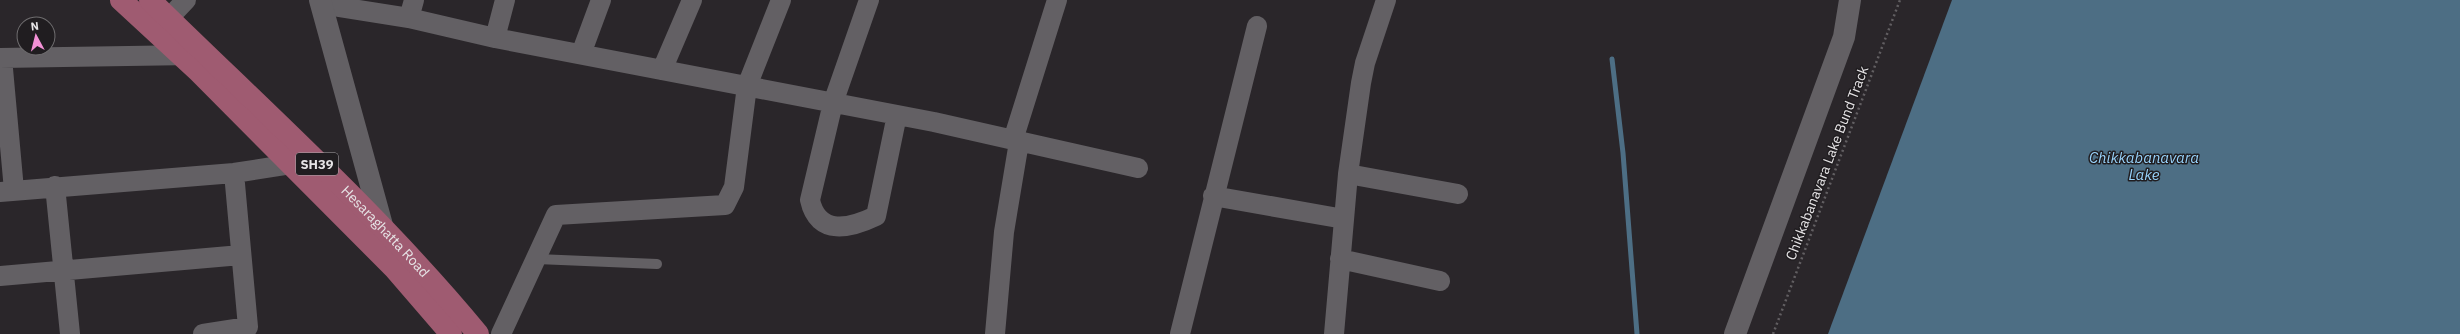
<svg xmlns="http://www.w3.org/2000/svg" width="2460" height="334" font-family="'IBM Plex Sans',sans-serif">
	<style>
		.water { fill: #4d6e84 }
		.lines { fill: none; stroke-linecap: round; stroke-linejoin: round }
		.stream { stroke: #4d6e84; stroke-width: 5 }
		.path { stroke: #625f62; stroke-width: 2.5; stroke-dasharray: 2 3; stroke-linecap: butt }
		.service { stroke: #636064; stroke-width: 10 }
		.minor { stroke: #636064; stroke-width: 20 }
		.tertiary { stroke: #636064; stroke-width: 22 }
		.primary { stroke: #9f5b71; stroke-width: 22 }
		.labels { text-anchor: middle; stroke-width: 3; stroke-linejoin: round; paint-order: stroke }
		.shield { fill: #201d20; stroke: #aba8ab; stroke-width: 1 }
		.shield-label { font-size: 13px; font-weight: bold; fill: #e6e4e6 }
		.street-label { font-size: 14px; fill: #e6e4e6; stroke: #201d20 }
		.water-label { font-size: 15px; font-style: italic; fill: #98d2fa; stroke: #201d20 }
	</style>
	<rect width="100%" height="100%" fill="#2a262a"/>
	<!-- water -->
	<path class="water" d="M 1952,0 L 2460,0 L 2460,334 L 1828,334 Z"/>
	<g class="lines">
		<!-- stream -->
		<path class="stream" d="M 1612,59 L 1623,153 L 1637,334"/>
		<!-- path -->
		<path class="path" d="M 1773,334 L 1900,0"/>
		<!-- service -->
		<path class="service" d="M 537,259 L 657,264"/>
		<!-- minor -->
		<path class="minor" d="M 322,0 L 321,4 L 409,18 L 495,38 L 934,122 L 1138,168
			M 869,0 L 833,103 L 810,200 C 818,237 851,228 876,216 L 897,115
			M 169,18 L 186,0
			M 409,18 L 414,0
			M 495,38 L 505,0
			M 581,54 L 601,0
			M 0,58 L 192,55
			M 2,58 L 14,190
			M 662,70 L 692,0
			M 1013,140 L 1057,0
			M 1348,174 L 1458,194
			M 55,186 L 70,334
			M 0,192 L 234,173 L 304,162
			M 1213,196 L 1344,219
			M 1340,259 L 1440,281
			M 0,276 L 241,255
			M 203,334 L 248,327 L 234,173
			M 501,334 L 556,215 L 725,205 L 734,187 L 747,86 L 781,0
			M 995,334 L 1004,232 L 1019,142
			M 1180,334 L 1257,26
			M 1334,334 L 1348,174 L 1361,83 L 1365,63 L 1386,0"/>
		<!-- tertiary -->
		<path class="tertiary" d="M 320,0 L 383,229 L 380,233
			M 1735,334 L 1844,37 L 1850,0"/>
		<!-- primary -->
		<g class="primary">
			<path d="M 121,0 L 199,72 L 395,269 L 451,334"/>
			<path id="s1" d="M 150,0 C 261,109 379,214 478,334"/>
		</g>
	</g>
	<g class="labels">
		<!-- shield labels -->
		<rect class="shield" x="296" y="153" width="42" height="22" rx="3"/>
		<g class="shield-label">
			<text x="317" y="169">SH39</text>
		</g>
		<!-- street labels -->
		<g class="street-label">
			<text transform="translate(1827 163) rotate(-69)" y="5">Chikkabanavara Lake Bund Track</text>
			<text dy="5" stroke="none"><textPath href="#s1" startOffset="330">Hesaraghatta Road</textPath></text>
		</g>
		<!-- water labels -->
		<g class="water-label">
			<text x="2144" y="163">Chikkabanavara<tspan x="2144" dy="17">Lake</tspan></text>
		</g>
	</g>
	<!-- north arrow -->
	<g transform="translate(36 36) rotate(353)"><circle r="19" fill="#201d20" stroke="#6f6d6f"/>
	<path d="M0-3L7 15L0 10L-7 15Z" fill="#f391d6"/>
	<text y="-6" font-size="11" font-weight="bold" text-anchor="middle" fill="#e6e4e6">N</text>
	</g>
</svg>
